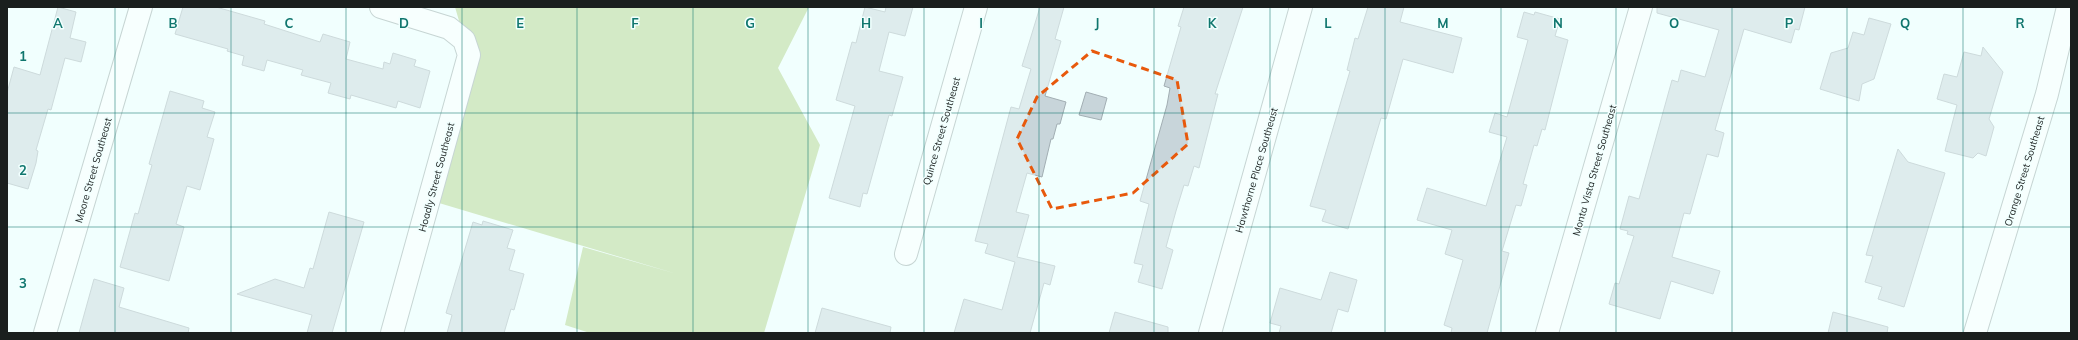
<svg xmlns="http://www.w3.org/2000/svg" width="2078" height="340" font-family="Mulish,sans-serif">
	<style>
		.forest { fill: #afd083 }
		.building { fill: #c8d5da; stroke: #a2aeb3 }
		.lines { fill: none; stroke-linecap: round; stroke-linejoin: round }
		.minor-casing { stroke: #94a2a1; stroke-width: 24 }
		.minor { stroke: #fff; stroke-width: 22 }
		.marked { fill: none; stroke: #e8590c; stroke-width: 3; stroke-dasharray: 8 5; stroke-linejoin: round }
		.grid { fill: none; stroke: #0f766e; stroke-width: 1; stroke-opacity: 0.55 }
		.labels { text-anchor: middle; stroke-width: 3; stroke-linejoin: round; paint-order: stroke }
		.street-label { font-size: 10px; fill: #1a1f1e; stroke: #f1fffe }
		.grid-label { font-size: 13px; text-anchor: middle; font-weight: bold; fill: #0f766e; stroke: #f1fffe; stroke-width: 3; stroke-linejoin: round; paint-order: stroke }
	</style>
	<rect width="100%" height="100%" fill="#f1fffe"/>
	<!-- forest -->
	<path class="forest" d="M 455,7 L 809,7 L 778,68 L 820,145 L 764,333 L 590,333 L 565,325 L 583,247 L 677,274 L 429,200 L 469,55 Z"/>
	<!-- building -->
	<path class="building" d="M 58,7 L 76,12 L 70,38 L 86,42 L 81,62 L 65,58 L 51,110 L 48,109 L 36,150 L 38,151 L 36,163 L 28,189 L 7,183 L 7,93 L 14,67 L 40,75 Z
		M 183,7 L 216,7 L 265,21 L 264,24 L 320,42 L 323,34 L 350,42 L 346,59 L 383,69 L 384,62 L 390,64 L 393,53 L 416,60 L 414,66 L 430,71 L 420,108 L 398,101 L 396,108 L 351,95 L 350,99 L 328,93 L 331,83 L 301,75 L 303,70 L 267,60 L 264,71 L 242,65 L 244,56 L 227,51 L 228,49 L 175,34 Z
		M 865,7 L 885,12 L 886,7 L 913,7 L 905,36 L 889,32 L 879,71 L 903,77 L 892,116 L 889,115 L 867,194 L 863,193 L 860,207 L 829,198 L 855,106 L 836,100 L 852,42 L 856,43 Z
		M 1040,7 L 1064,7 L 1055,39 L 1061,41 L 1045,96 L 1066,102 L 1060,124 L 1057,124 L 1053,139 L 1051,139 L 1042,177 L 1027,173 L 1016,212 L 1029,215 L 1017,257 L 1055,266 L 1050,285 L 1044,283 L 1030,333 L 954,333 L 964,299 L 1002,310 L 1015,262 L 985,253 L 988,244 L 975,241 L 1011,107 L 1019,109 L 1031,69 L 1022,66 Z
		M 1184,7 L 1243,7 L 1215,94 L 1218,94 L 1199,168 L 1194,166 L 1188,186 L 1184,185 L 1176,211 L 1166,247 L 1173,250 L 1162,289 L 1138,282 L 1143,265 L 1134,263 L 1149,204 L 1140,201 L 1167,105 L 1170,88 L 1164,86 L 1181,27 L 1178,26 Z
		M 1368,7 L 1404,7 L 1400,22 L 1462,38 L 1453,73 L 1403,59 L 1386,119 L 1381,118 L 1348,229 L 1322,221 L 1326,210 L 1310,206 L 1350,71 L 1347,70 L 1355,38 L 1358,39 Z
		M 1657,7 L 1805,7 L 1799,30 L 1795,29 L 1791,43 L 1744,29 L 1715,130 L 1724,133 L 1718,157 L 1707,154 L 1690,214 L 1684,213 L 1672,257 L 1720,271 L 1713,294 L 1671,281 L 1660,319 L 1609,304 L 1615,283 L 1619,284 L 1634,236 L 1627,234 L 1628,231 L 1620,229 L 1629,196 L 1639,199 L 1672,80 L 1678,82 L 1681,70 L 1705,77 L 1719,30 L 1657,13 Z
		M 1524,12 L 1534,15 L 1535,12 L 1560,19 L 1555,36 L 1568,40 L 1545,130 L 1542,129 L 1537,146 L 1534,145 L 1523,184 L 1527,185 L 1521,206 L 1516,205 L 1502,251 L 1509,253 L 1487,333 L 1451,333 L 1452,328 L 1444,325 L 1463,260 L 1445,254 L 1452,230 L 1417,220 L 1427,188 L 1486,206 L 1507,137 L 1489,132 L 1495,113 L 1507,117 L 1528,40 L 1517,37 Z
		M 1869,18 L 1891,24 L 1874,79 L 1862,84 L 1859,101 L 1820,89 L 1831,53 L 1848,48 L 1853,32 L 1864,35 Z
		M 1983,47 L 2003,72 L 1989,119 L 1994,127 L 1986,156 L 1978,153 L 1973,158 L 1945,151 L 1957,105 L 1937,99 L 1944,74 L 1957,77 L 1964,52 L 1981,56 Z
		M 170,91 L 204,101 L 202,108 L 215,112 L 207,137 L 214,139 L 200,190 L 187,186 L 176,224 L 184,227 L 169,281 L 120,267 L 135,213 L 138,214 L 152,165 L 149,164 Z
		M 1086,92 L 1107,98 L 1101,120 L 1079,115 Z
		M 1898,149 L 1908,162 L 1945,173 L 1904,307 L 1878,299 L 1882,287 L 1865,282 L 1873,256 L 1866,255 Z
		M 329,212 L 364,222 L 332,333 L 307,333 L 312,315 L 237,294 L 275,279 L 304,288 L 310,268 L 313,269 Z
		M 483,221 L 513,230 L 507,248 L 515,250 L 509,270 L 524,274 L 514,310 L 511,309 L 504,333 L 447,333 L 452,315 L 446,313 L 473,222 L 482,225 Z
		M 1330,272 L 1357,280 L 1348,312 L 1338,309 L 1331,333 L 1279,333 L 1281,326 L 1270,323 L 1280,288 L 1321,300 Z
		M 94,279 L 124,288 L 119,307 L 189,328 L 188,333 L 79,333 Z
		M 822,308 L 891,327 L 890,333 L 815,333 Z
		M 1115,312 L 1168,327 L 1168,333 L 1109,333 Z
		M 1833,312 L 1888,327 L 1887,333 L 1828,333 Z"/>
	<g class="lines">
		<!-- minor casing -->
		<g class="minor-casing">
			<path id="minor" d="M 381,7 L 449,28 L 464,40 L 469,55 L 392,333
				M 906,254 L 976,7
				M 45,333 L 141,7
				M 1210,333 L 1301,7
				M 1547,333 L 1641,7
				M 1975,333 L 2047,94 L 2068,7"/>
		</g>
		<!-- minor -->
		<use href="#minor" class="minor"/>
	</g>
	<!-- marked area -->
	<path d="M0 0H2078V340H0ZM 1092,51 L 1177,80 L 1188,144 L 1133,193 L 1052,209 L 1017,139 L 1037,97 Z" fill="#f1fffe" fill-opacity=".55" fill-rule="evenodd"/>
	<path class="marked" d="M 1092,51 L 1177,80 L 1188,144 L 1133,193 L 1052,209 L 1017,139 L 1037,97 Z"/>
	<!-- grid -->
	<path class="grid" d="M 115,7 L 115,333M 231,7 L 231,333M 346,7 L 346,333M 462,7 L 462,333M 577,7 L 577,333M 693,7 L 693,333M 808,7 L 808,333M 924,7 L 924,333M 1039,7 L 1039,333M 1154,7 L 1154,333M 1270,7 L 1270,333M 1385,7 L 1385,333M 1501,7 L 1501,333M 1616,7 L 1616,333M 1732,7 L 1732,333M 1847,7 L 1847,333M 1963,7 L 1963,333M 7,113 L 2071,113M 7,227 L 2071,227"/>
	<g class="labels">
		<!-- street labels -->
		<g class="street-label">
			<text transform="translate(941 131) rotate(-74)" y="4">Quince Street Southeast</text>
			<text transform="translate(93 170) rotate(-74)" y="4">Moore Street Southeast</text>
			<text transform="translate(1256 170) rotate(-74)" y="4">Hawthorne Place Southeast</text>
			<text transform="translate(1594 170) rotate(-74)" y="4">Monta Vista Street Southeast</text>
			<text transform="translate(2024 171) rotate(-73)" y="4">Orange Street Southeast</text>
			<text transform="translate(436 177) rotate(-75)" y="4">Hoadly Street Southeast</text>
		</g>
	</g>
	<g class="grid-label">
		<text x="58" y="28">A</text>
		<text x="173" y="28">B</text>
		<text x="289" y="28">C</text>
		<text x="404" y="28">D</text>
		<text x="520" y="28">E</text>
		<text x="635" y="28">F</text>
		<text x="750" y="28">G</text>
		<text x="866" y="28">H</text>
		<text x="981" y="28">I</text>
		<text x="1097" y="28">J</text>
		<text x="1212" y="28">K</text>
		<text x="1328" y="28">L</text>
		<text x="1443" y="28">M</text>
		<text x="1558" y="28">N</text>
		<text x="1674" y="28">O</text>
		<text x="1789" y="28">P</text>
		<text x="1905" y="28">Q</text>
		<text x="2020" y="28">R</text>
		<text x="23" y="61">1</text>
		<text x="23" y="175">2</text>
		<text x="23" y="288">3</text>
	</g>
	<!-- border -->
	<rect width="2078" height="340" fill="none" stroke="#1a1f1e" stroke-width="16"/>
</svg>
